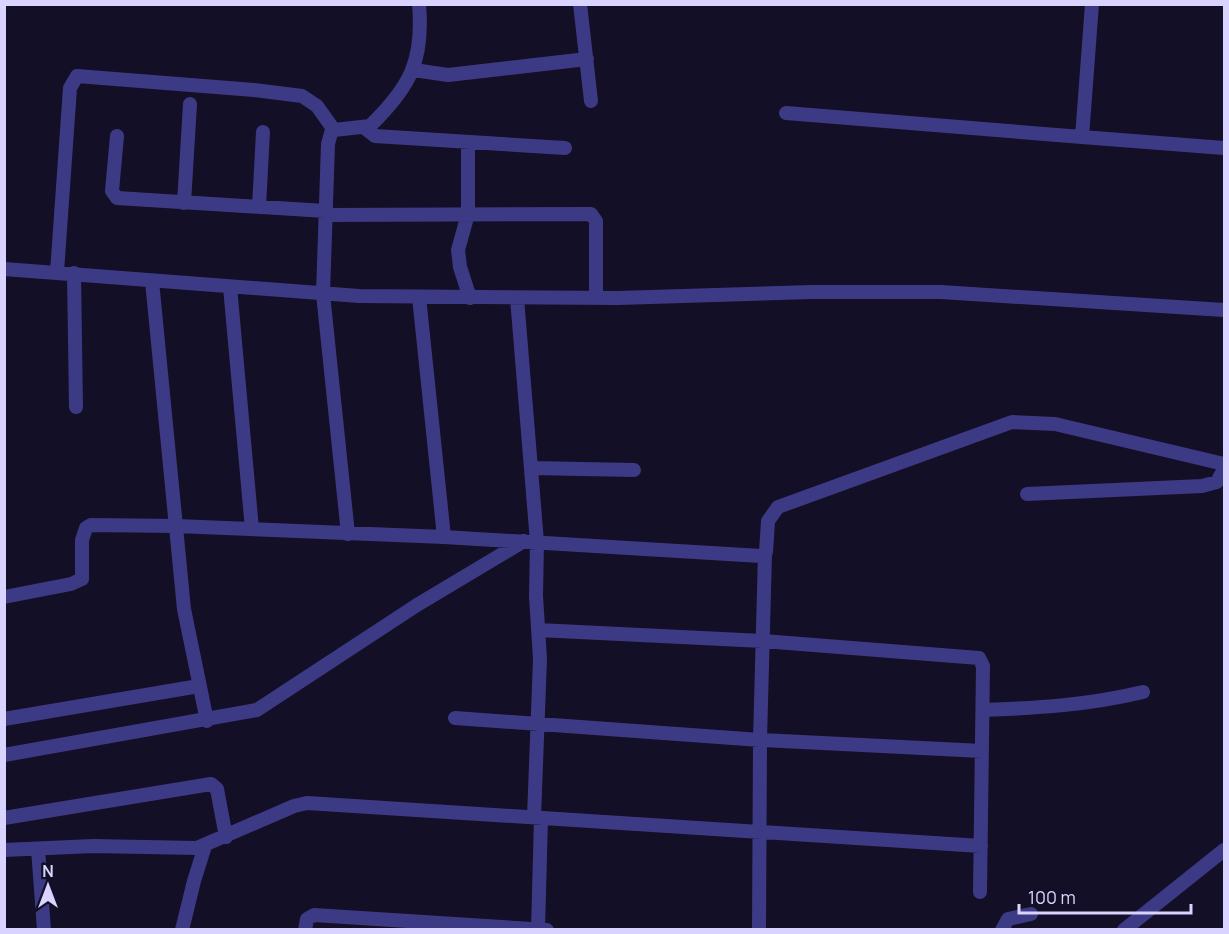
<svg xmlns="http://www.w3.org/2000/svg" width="1229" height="934" font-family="Manrope,sans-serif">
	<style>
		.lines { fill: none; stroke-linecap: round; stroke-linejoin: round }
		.minor { stroke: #3d3a85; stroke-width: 14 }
	</style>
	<rect width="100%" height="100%" fill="#130f26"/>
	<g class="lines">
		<!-- minor -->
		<path class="minor" d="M 580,4 L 591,101
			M 1092,4 L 1082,137 L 1224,148
			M 414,70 L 448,75 L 587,59
			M 786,113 L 1082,137
			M 365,128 L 375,136 L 565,148
			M 117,136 L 112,191 L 117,198 L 325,211
			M 468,142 L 468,214 L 458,250 L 460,267 L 470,298
			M 184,203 L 190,104
			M 259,207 L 263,132
			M 325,215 L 591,214 L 596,221 L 596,298
			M 4,269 L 359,296 L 618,298 L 812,292 L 941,292 L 1224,310
			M 57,272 L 70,88 L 77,76 L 254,90 L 302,96 L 317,106 L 334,130
			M 74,273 L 76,407
			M 152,281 L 184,609 L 207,721
			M 230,287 L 252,529
			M 419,297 L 444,537
			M 517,298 L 537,542 L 536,596 L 540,659 L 534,817
			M 531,468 L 634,470
			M 1027,494 L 1202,486 L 1217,482 L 1224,469
			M 348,534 L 323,294 L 328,144 L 331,133 L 334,130 L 370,126 C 410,87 424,61 419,4
			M 4,597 L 71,584 L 82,579 L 82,540 L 86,528 L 91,525 L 177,526 L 444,537 L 761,556 L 766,552 L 768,521 L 778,507 L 1012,422 L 1055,424 L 1224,464
			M 538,630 L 763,641 L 979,658 L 983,666 L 980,892
			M 983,710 C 1038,708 1089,705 1143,692
			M 455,718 L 760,740 L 982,751
			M 4,719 L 199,686
			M 4,755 L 257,710 L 417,605 L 524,541
			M 4,818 L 211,784 L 217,789 L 226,837
			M 38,849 L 44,930
			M 4,850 L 93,846 L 197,848 L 294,806 L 307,803 L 981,846
			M 182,930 L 194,881 L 205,846
			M 305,930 L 307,919 L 314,915 L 547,930
			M 538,930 L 541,818
			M 759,930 L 760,740 L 765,554
			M 1002,930 L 1008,919 L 1031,914
			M 1124,930 L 1224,850"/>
	</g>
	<!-- border -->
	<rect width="1229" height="934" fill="none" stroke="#d9d4ff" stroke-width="12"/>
	<!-- north arrow -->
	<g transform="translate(48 886)" stroke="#130f26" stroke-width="4.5" paint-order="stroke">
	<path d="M0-4.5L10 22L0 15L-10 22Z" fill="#d9d4ff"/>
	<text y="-9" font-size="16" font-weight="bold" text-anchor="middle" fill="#d9d4ff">N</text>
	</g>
	<!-- scale -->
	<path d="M1019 904v9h172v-9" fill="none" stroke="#d9d4ff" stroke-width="3"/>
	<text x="1028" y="904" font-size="18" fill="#d9d4ff" stroke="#130f26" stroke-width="4.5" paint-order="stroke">100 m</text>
</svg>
